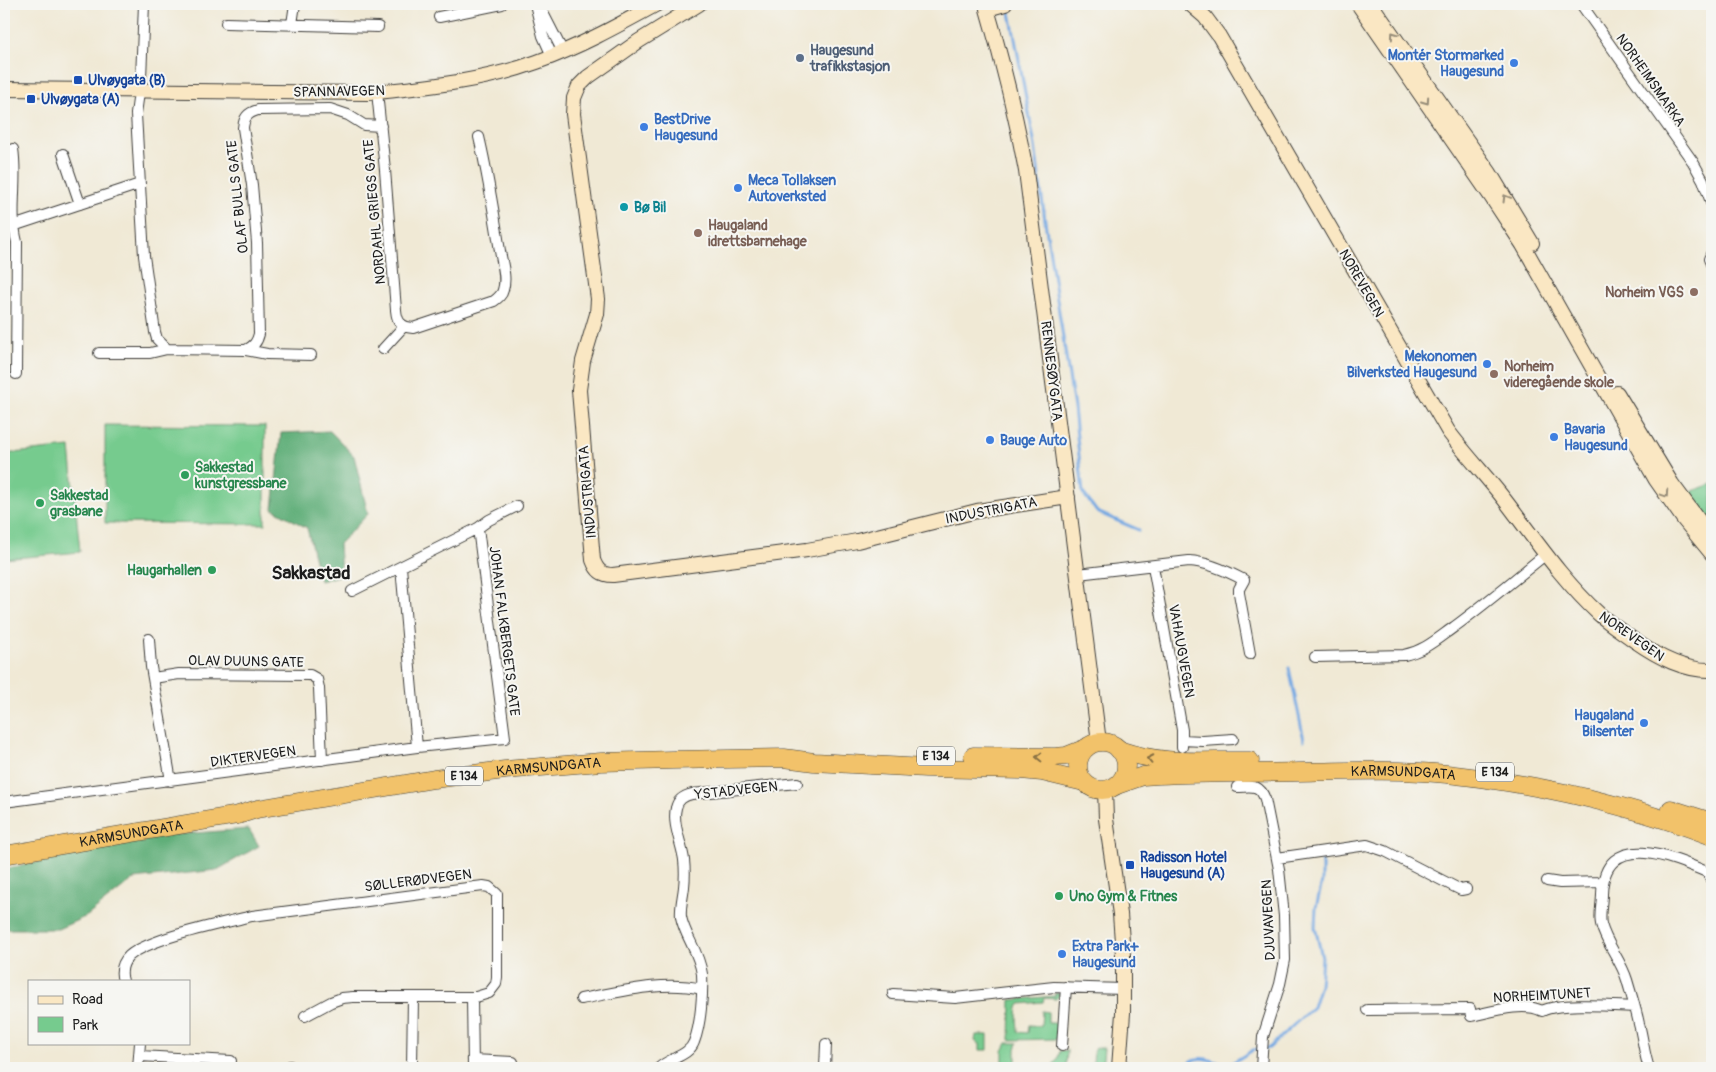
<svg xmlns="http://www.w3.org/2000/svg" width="1716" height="1072" font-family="Pangolin,sans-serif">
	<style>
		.green { fill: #76cb8e; stroke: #497455 }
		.forest { fill: #60af79; stroke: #3e664a }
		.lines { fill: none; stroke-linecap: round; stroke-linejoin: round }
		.stream { stroke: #76a9e2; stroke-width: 3 }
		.street-casing { stroke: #3c3b38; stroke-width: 12 }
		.secondary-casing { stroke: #3c3b38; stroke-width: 16 }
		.highway-casing { stroke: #3c3b38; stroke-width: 19 }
		.street { stroke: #fff; stroke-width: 10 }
		.secondary { stroke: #fae7c3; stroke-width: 14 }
		.highway { stroke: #f2c26a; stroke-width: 18 }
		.oneway { stroke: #968c78 }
		.oneway2 { stroke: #876f43 }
		.service-dot { fill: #5c6f8a; stroke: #f6f6f2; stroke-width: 2 }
		.shop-dot { fill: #3f7fe0; stroke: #f6f6f2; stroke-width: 2 }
		.transit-dot { fill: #1a4fb4; stroke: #f6f6f2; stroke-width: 2 }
		.culture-dot { fill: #0f9aa8; stroke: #f6f6f2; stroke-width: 2 }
		.education-dot { fill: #8d6e63; stroke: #f6f6f2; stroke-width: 2 }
		.leisure-dot { fill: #2e9e5b; stroke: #f6f6f2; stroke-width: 2 }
		.labels { text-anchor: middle; stroke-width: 4; stroke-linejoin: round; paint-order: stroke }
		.shield { fill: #f6f6f2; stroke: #5d5d5c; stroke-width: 1 }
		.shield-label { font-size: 12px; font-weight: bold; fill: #1c1c1c }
		.service-label { font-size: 14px; font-weight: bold; fill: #4e5e75; stroke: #f6f6f2; text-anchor: start }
		.shop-label { font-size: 14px; font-weight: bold; fill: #366cbe; stroke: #f6f6f2; text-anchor: start }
		.transit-label { font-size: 14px; font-weight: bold; fill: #164399; stroke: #f6f6f2; text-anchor: start }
		.street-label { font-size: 14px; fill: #1c1c1c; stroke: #f6f6f2 }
		.culture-label { font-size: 14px; font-weight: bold; fill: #0d838f; stroke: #f6f6f2; text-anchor: start }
		.education-label { font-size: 14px; font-weight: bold; fill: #785e54; stroke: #f6f6f2; text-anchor: start }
		.leisure-label { font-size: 14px; font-weight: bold; fill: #27864d; stroke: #f6f6f2; text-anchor: start }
		.district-label { font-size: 19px; font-weight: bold; fill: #1c1c1c; stroke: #f6f6f2 }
	</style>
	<rect width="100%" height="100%" fill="#f6f6f2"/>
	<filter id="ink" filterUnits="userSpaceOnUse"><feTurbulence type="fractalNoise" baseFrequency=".02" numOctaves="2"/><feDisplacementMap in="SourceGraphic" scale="10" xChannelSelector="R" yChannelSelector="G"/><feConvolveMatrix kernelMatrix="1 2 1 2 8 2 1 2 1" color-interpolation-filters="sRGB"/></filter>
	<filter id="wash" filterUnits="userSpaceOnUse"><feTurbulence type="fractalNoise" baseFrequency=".0096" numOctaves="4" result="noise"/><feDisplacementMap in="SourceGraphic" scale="20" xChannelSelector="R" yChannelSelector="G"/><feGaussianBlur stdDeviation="1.12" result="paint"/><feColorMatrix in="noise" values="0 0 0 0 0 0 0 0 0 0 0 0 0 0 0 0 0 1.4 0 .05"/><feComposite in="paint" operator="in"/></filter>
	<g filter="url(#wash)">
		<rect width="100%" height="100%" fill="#f0e9d5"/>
		<!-- green -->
		<path class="green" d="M 105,425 L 265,426 L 265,524 L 105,523 Z
			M 70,447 L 80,552 L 4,559 L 4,454 Z
			M 1712,484 L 1712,537 L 1686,493 Z
			M 1055,993 L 1060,993 L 1060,995 L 1056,999 L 1044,998 L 1043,1002 L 1020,1004 C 1015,1011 1018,1024 1018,1032 L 1028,1033 L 1029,1025 L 1041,1026 L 1042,1011 L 1048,1012 L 1048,1023 L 1059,1023 L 1058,1039 L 1010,1040 L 1011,1000 L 1055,996 Z
			M 976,1035 L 988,1035 L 988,1050 L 980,1050 L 980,1044 L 975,1041 Z
			M 1007,1043 L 1018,1043 L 1016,1049 L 1016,1068 L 1003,1068 L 1003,1051 Z
			M 1094,1048 L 1104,1048 L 1102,1068 L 1093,1064 Z
			M 1067,1050 L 1066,1068 L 1050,1068 L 1057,1060 L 1060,1051 Z"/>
		<!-- forest -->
		<path class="forest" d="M 330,431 L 354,456 L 368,514 L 339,544 L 341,575 L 320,581 L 307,528 L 273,509 L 281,433 Z
			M 249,829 L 259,846 L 217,870 L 134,879 L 87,916 L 58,929 L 4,929 L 4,869 L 167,835 Z"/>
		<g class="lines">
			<!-- stream -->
			<path class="stream" d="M 1009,7 L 1035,146 L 1046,228 L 1074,408 L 1083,493 L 1097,512 L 1139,530
				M 1289,668 L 1304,740
				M 1185,1068 C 1193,1051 1214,1061 1227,1066 L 1253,1050 L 1269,1048 L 1313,1007 L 1320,985 L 1322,957 L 1315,927 L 1316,908 L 1322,882 L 1322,861"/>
		</g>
	</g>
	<g filter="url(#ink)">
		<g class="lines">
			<!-- street casing -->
			<g class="street-casing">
				<path id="street" d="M 144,4 L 141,78 L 136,114 L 144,256 L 155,332 L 157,339 L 167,349 L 246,350 C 254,346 257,342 259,334 L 257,243 L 252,185 L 243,128 C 244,118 247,113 258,110 L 330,109 L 348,115 L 364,125 L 381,126
					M 535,4 L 543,36 L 552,56
					M 1581,4 L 1693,162 L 1703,180 L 1712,205
					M 541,9 L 563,52
					M 439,17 L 502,4
					M 226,23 L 378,27
					M 292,24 L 295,4
					M 377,92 L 385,170 L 396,310 C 397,322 401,327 413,328 L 494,301 C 498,298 502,295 503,290 C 507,278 502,263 500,251 C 494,213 488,175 479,137
					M 13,149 C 18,180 9,212 17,242 L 16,374
					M 63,154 L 80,204
					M 4,229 L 140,184
					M 1712,252 L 1709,259 L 1712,266
					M 383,349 L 404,326
					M 246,350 L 267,354 L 311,355
					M 99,353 L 150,353 L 167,349
					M 1153,566 L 1182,730 L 1182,747
					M 401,567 L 417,747
					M 1078,574 L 1189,561 C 1208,562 1227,571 1244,580 L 1239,589 L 1239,593 L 1250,654
					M 352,591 L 478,528 L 489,520 L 517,506
					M 149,639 L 151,667 L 171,781
					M 1315,657 L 1404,655 C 1424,651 1437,639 1454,627 C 1485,604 1515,579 1546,554
					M 153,678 L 179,674 L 310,675 L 317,679 L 319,688 L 322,760
					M 1182,740 L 1203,741 L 1233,739
					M 1237,787 C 1252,787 1259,783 1265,799 L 1279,869 L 1284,916 L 1285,960 L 1280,984 L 1263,1037 L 1261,1068
					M 4,802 L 417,747 L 505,738 L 478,528
					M 1277,858 L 1367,845 L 1385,851 L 1455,887 L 1461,890 L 1466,889
					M 1547,881 L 1560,883 L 1602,882
					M 123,981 C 120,971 122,963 129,956 C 150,938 223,923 252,916 L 483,886 L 489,887 L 497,894 L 497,977 L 496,984 L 489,993 L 476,997 L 353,997 L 342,998 L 331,1002 L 305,1016
					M 893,994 L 955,998 L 1054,987 L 1124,989
					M 472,997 L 473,1068
					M 581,999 C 620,992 662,980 702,989
					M 1367,1010 L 1470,1009 L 1471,1016 C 1490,1012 1524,1001 1542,1011 C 1560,1002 1612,1006 1634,1007
					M 1062,1046 L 1066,987
					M 140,1056 L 231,1061
					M 473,1060 L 513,1062
					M 290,1066 L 295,1068
					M 138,1068 L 140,1043
					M 412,1068 L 413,997
					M 659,1068 C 669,1058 689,1056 694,1042 C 701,1024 703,993 702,974 C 699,951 685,937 681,917 C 680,907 683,897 684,887 C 685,878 685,869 684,860 C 682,844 672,824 676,808 C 678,799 684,796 692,794 L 797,783
					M 825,1068 L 826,1044
					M 1649,1068 C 1644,1054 1643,1039 1639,1024 C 1636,1009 1631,994 1627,980 C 1621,960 1606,944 1601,924 C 1599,915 1602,904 1602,894 C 1604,828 1672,857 1709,873 L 1710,877"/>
			</g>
			<!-- secondary casing -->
			<g class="secondary-casing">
				<path id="secondary" d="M 699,4 L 639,41 L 588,77 L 579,86 L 574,98 L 573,114 L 598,299 L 597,314 L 583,361 L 579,390 L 593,560 C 597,571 602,575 613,575 L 807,550 L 857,541 L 977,511 L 1068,497
					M 1005,4 L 987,9 C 1003,63 1016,116 1026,171 L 1099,742
					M 1190,4 L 1205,17 L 1219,36 L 1448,431 C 1466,455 1486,476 1504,499 C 1534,538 1562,580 1599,614 C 1610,624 1623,632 1635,641 C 1658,657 1684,671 1712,670
					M 1358,4 L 1492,198 L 1523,245 L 1656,480 L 1684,520 L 1712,554
					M 1371,4 L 1490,173 L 1532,243
					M 4,89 L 368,93 C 425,87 482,82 537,62 C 579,47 617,26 657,4
					M 1617,393 L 1672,484 L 1712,538
					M 1105,790 L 1106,819 L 1120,914 L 1123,955 L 1123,1013 L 1119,1068"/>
			</g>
			<!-- highway casing -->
			<g class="highway-casing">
				<g id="highway">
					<circle cx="1102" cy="766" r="24"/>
					<path d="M 1119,750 C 1166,766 1202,760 1250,761"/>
					<path d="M 973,756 L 1055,757 L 1066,756 L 1086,748"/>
					<path id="s1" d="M 1117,785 L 1143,776 L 1158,775 C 1205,773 1252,773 1299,772 C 1348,771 1398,769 1447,774 C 1540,784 1624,803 1712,836"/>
					<path d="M 1671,809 L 1712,822"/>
					<path id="s2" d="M 4,855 L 238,815 L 257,809 L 434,779 L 505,770 L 601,762 L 672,760 L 784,758 L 814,762 L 926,768 L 1021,770 L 1042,772 L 1084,782"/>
				</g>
			</g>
			<!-- street -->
			<use href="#street" class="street"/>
			<!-- secondary -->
			<use href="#secondary" class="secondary"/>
			<!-- highway -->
			<use href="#highway" class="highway"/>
		</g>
		<!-- one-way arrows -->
		<defs><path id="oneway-chevron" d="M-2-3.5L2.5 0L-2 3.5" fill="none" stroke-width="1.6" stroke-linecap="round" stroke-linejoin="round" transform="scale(1.25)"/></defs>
		<g class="oneway">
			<use href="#oneway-chevron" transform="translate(1394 35) rotate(-125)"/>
			<use href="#oneway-chevron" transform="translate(1426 101) rotate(55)"/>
			<use href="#oneway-chevron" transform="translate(1506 198) rotate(-121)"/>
			<use href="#oneway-chevron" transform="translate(1665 494) rotate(56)"/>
		</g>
		<g class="oneway2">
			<use href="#oneway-chevron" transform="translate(1039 757) rotate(-179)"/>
			<use href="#oneway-chevron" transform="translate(1150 759) rotate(-168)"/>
		</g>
	</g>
	<!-- markers -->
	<circle class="service-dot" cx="800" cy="58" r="5"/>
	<g class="shop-dot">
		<circle cx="1514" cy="63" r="5"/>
		<circle cx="644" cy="127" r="5"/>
		<circle cx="738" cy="188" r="5"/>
		<circle cx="1487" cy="364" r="5"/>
		<circle cx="1554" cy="437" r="5"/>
		<circle cx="990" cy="440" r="5"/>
		<circle cx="1644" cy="723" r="5"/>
		<circle cx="1062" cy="954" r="5"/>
	</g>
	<g class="transit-dot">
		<rect x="73" y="75" width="10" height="10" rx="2.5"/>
		<rect x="26" y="94" width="10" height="10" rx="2.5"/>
		<rect x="1125" y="860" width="10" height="10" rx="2.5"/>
	</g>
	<circle class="culture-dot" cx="624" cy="207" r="5"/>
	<g class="education-dot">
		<circle cx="698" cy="233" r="5"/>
		<circle cx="1694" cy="292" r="5"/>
		<circle cx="1494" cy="374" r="5"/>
	</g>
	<g class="leisure-dot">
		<circle cx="185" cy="475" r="5"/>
		<circle cx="40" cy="503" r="5"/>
		<circle cx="212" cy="570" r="5"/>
		<circle cx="1059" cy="896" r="5"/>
	</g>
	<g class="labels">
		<!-- shield labels -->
		<g class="shield">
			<rect x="917" y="746.5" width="38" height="19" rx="4"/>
			<rect x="1476" y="762.5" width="38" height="19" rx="4"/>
			<rect x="445" y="766.5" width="38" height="19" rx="4"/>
		</g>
		<g class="shield-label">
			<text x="936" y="760">E 134</text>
			<text x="1495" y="776">E 134</text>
			<text x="464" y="780">E 134</text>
		</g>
		<!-- service labels -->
		<g class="service-label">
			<text x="810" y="55">Haugesund<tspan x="810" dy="16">trafikkstasjon</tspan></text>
		</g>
		<!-- shop labels -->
		<g class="shop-label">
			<text x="1504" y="60" text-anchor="end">Montér Stormarked<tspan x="1504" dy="16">Haugesund</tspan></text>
			<text x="654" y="124">BestDrive<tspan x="654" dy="16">Haugesund</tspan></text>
			<text x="748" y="185">Meca Tollaksen<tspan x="748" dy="16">Autoverksted</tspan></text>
			<text x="1477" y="361" text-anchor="end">Mekonomen<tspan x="1477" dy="16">Bilverksted Haugesund</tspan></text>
			<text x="1564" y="434">Bavaria<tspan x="1564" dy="16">Haugesund</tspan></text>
			<text x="1000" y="445">Bauge Auto</text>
			<text x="1634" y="720" text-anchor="end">Haugaland<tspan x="1634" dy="16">Bilsenter</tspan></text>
			<text x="1072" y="951">Extra Park+<tspan x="1072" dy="16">Haugesund</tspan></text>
		</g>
		<!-- transit labels -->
		<g class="transit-label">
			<text x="88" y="85">Ulvøygata (B)</text>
			<text x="41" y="104">Ulvøygata (A)</text>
			<text x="1140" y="862">Radisson Hotel<tspan x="1140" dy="16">Haugesund (A)</tspan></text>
		</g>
		<!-- street labels -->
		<g class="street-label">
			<text transform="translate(1651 80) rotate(55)" y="5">NORHEIMSMARKA</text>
			<text transform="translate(339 91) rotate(-1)" y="5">SPANNAVEGEN</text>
			<text transform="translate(237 197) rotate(-96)" y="5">OLAF BULLS GATE</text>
			<text transform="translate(374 212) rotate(-95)" y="5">NORDAHL GRIEGS GATE</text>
			<text transform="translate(1362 283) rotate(60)" y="5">NOREVEGEN</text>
			<text transform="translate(1052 371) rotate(83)" y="5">RENNESØYGATA</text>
			<text transform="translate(587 492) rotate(-95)" y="5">INDUSTRIGATA</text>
			<text transform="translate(991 510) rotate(-11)" y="5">INDUSTRIGATA</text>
			<text transform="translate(505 631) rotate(83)" y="5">JOHAN FALKBERGETS GATE</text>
			<text transform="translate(1632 636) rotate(35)" y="5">NOREVEGEN</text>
			<text transform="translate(1182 651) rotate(80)" y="5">VAHAUGVEGEN</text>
			<text transform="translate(246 661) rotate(1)" y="5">OLAV DUUNS GATE</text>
			<text transform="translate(253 756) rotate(-8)" y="5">DIKTERVEGEN</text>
			<text dy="5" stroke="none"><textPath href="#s2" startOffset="552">KARMSUNDGATA</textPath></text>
			<text dy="5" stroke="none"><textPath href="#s1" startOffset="288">KARMSUNDGATA</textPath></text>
			<text transform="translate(736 790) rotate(-6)" y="5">YSTADVEGEN</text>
			<text dy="5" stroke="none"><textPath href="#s2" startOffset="129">KARMSUNDGATA</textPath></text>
			<text transform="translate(418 880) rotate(-7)" y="5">SØLLERØDVEGEN</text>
			<text transform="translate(1268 920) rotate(-93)" y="5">DJUVAVEGEN</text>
			<text transform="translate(1542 995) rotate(-3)" y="5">NORHEIMTUNET</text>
		</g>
		<!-- culture labels -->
		<g class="culture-label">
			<text x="634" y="212">Bø Bil</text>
		</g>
		<!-- education labels -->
		<g class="education-label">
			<text x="708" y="230">Haugaland<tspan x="708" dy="16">idrettsbarnehage</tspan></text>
			<text x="1684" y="297" text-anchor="end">Norheim VGS</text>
			<text x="1504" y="371">Norheim<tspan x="1504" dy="16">videregående skole</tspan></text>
		</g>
		<!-- leisure labels -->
		<g class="leisure-label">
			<text x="195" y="472">Sakkestad<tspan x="195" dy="16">kunstgressbane</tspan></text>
			<text x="50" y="500">Sakkestad<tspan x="50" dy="16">grasbane</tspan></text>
			<text x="202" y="575" text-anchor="end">Haugarhallen</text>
			<text x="1069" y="901">Uno Gym &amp; Fitnes</text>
		</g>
		<!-- district labels -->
		<g class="district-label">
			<text x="311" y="579">Sakkastad</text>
		</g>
	</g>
	<!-- margin -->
	<rect width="1716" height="1072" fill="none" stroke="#f6f6f2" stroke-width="20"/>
	<!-- legend -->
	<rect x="28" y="980" width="162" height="65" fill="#f6f6f2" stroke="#9f9f9c"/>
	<rect x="38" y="996" width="25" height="8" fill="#fae7c3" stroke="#9f9f9c"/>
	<text x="72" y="1004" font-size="15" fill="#1c1c1c">Road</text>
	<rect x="38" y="1017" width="25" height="15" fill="#76cb8e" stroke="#9f9f9c"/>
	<text x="72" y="1030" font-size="15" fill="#1c1c1c">Park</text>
</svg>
